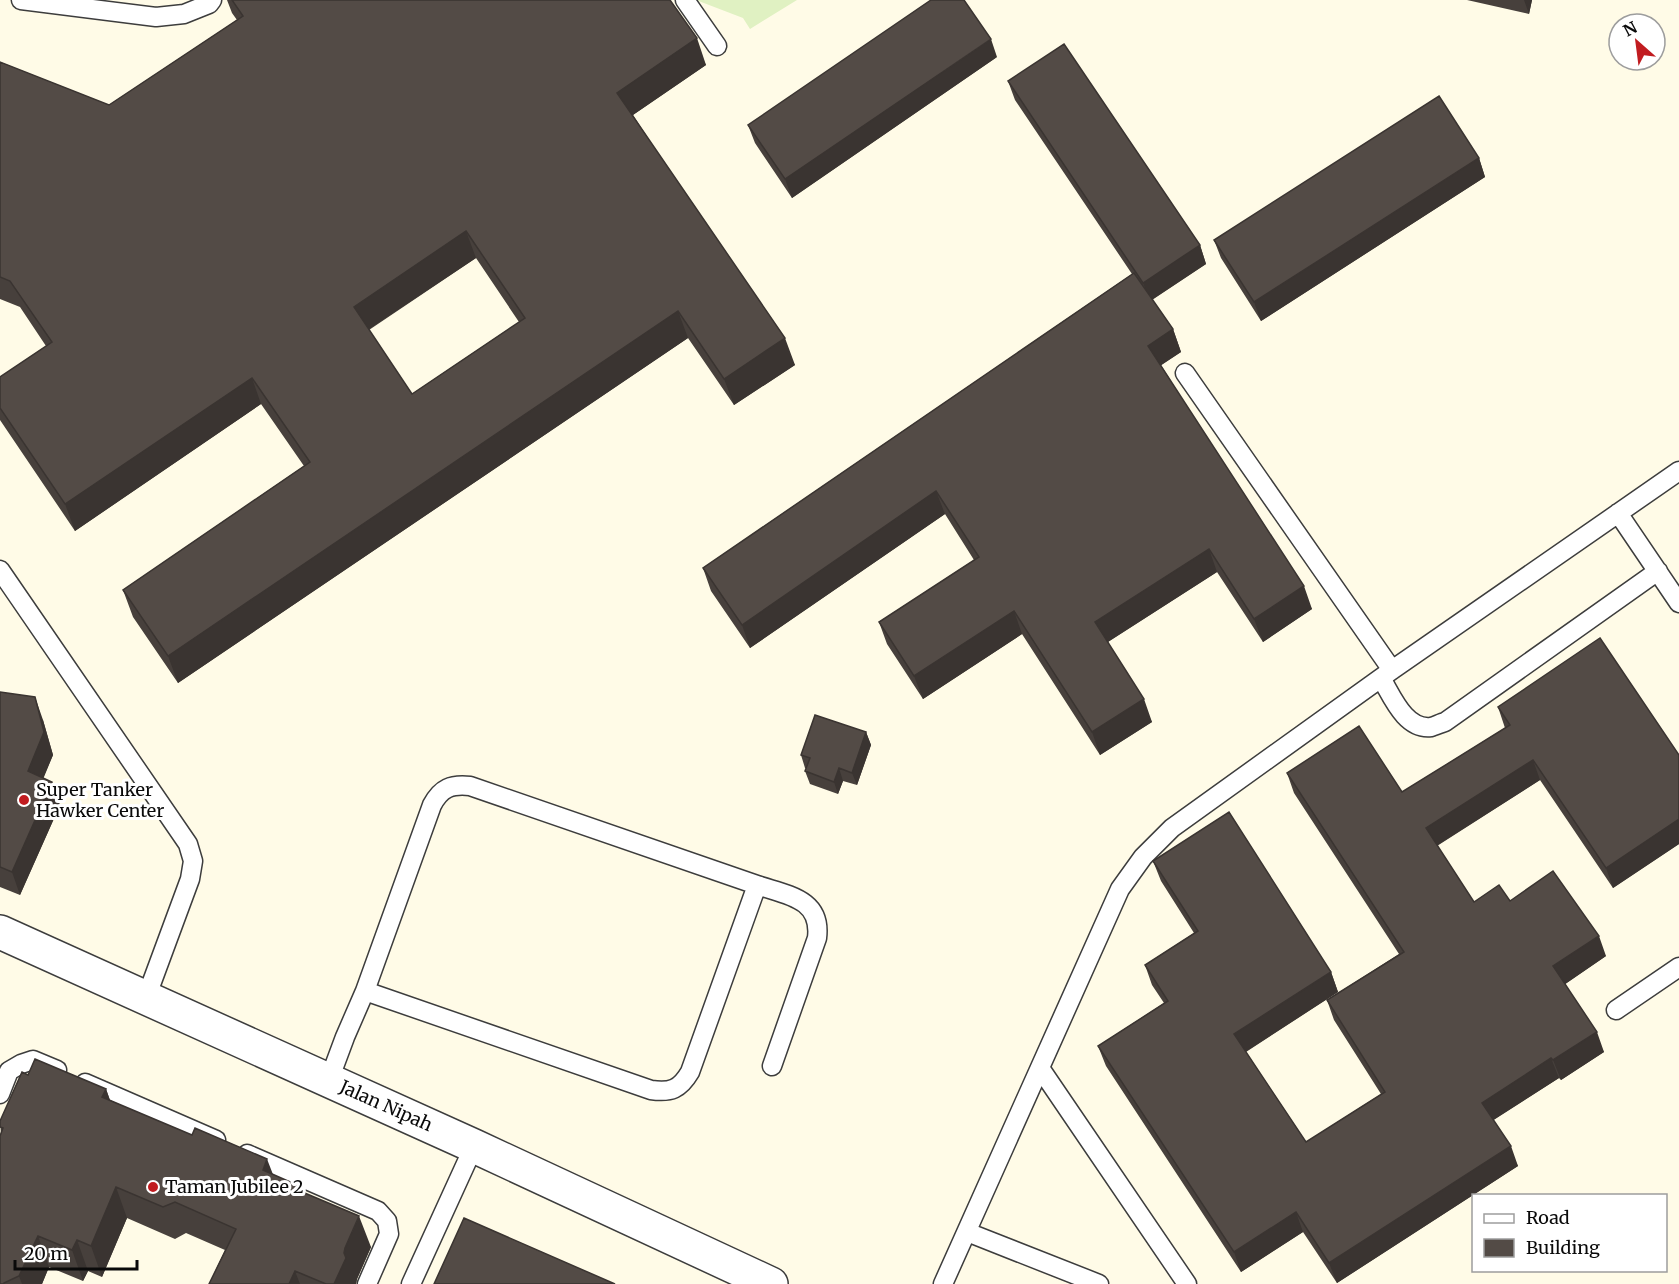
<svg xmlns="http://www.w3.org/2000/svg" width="1679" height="1284" font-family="Merriweather,serif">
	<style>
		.pitch { fill: #e0f1c2 }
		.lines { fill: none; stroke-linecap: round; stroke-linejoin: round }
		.service-casing { stroke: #3d3d3d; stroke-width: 21 }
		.minor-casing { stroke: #3d3d3d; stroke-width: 36 }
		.service { stroke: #fff; stroke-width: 18 }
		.minor { stroke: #fff; stroke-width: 33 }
		.wall { fill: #47403c; fill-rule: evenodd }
		.shaded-wall { fill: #3a3431 }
		.building { fill: #534b46; stroke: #3a3431; stroke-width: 1.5; fill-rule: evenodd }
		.poi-dot { fill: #c11c20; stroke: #fff; stroke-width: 2 }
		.labels { text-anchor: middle; stroke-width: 6; stroke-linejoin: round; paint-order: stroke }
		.poi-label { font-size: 18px; fill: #0a0a0a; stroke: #fff; text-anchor: start }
		.street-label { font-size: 18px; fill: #0a0a0a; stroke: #fff }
	</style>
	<rect width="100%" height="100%" fill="#fffbe7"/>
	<!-- pitch -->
	<path class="pitch" d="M 696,0 L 797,0 L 750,29 L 743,18 Z"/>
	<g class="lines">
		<!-- service casing -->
		<g class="service-casing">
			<path id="service" d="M 21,0 L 156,17 L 184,14 L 209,4 L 212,0
				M 685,0 L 717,46
				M 1185,373 L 1392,670
				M 1618,513 L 1679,603
				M 0,570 L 188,844 L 193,861 L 190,879 L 146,998
				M 1381,678 C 1392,696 1405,730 1431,727 C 1435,726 1441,723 1445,722 L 1658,571
				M 757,885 L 690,1072 C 680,1089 671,1093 651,1090 L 365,991 L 432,805 C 441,788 451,784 470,786 L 757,885 C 786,895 822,898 817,938 L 772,1066
				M 1616,1010 L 1679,967
				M 1040,1068 L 1187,1284
				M 329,1080 L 345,1037 L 365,991
				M 85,1083 L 216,1140
				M 0,1094 L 9,1071 L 21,1064 L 33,1060 L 57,1070
				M 247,1154 L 378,1211 L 387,1221 L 389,1234 L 367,1284
				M 967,1232 L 1099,1284
				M 411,1284 L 474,1146
				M 943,1284 L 1120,889 L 1143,857 L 1172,828 L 1392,670 L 1679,471"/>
		</g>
		<!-- minor casing -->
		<g class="minor-casing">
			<path id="minor" d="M 0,932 L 474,1146 L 771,1284"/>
		</g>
		<!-- service -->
		<use href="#service" class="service"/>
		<!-- minor -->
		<use href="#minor" class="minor"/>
	</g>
	<!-- wall -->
	<path class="wall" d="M 227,0 L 670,0 L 706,65 L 633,115 L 795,365 L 734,405 L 688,338 L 178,683 L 133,617 L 123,590 L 304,466 L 261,404 L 75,531 L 0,420 L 0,377 L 46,346 L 20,307 L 0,299 L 0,62 L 109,105 L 237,20 L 232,13 ZM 476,258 L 519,322 L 412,394 L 369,330 Z
		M 1467,0 L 1532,0 L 1529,14 Z
		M 997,57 L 792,198 L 755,143 L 748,125 Z
		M 1008,81 L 1200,245 L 1206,264 L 1152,300 L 1173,329 L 1181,352 L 1161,365 L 1312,609 L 1263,642 L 1217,572 L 1108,642 L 1152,722 L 1100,755 L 1022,634 L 923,699 L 887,644 L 879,622 L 974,560 L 945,514 L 750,648 L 711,591 L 703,568 L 1132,274 L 1015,100 Z
		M 1479,158 L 1485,177 L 1261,321 L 1221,258 L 1214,240 Z
		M 0,692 L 43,720 L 53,755 L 43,778 L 60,805 L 20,895 L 0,887 Z
		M 1498,707 L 1679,755 L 1679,844 L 1613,888 L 1540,780 L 1437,846 L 1474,902 L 1510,901 L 1606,956 L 1565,984 L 1604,1052 L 1561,1080 L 1559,1078 L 1493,1120 L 1518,1166 L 1337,1283 L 1303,1232 L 1241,1272 L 1106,1066 L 1098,1046 L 1164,1003 L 1152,985 L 1145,965 L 1194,933 L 1161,881 L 1153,861 L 1331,972 L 1338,992 L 1246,1052 L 1306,1142 L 1381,1094 L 1334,1020 L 1327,1000 L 1399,954 L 1294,793 L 1287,773 L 1402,792 L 1505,728 Z
		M 866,732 L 871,745 L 857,785 L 843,781 L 838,794 L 810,784 L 805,771 L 806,768 L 805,768 L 801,755 Z
		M 28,1075 L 106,1089 L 110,1100 L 273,1175 L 303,1192 L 371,1247 L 357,1279 L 356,1284 L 209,1284 L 225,1250 L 186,1233 L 175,1239 L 127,1218 L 102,1277 L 88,1271 L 83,1281 L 49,1267 L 42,1284 L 0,1284 L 1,1134 L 0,1121 Z"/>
	<!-- shaded-wall -->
	<path class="shaded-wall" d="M 1524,0 L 1532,0 L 1529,14 Z
		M 697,38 L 706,65 L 627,119 L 617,93 Z
		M 991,39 L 997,57 L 792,198 L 785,179 Z
		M 1479,158 L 1485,177 L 1261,321 L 1254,302 Z
		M 466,231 L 476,258 L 363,333 L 354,307 Z
		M 1200,245 L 1206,264 L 1150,301 L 1143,283 Z
		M 678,311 L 688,338 L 178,683 L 168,656 Z
		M 1173,329 L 1181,352 L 1157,368 L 1148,346 Z
		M 785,338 L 795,365 L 734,405 L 724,379 Z
		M 252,378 L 261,404 L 75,531 L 65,504 Z
		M 936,491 L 945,514 L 750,648 L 742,625 Z
		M 1209,549 L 1217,572 L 1103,645 L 1095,622 Z
		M 1304,586 L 1312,609 L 1263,642 L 1254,619 Z
		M 1014,611 L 1022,634 L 923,699 L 914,676 Z
		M 35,697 L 43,720 L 53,755 L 37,794 L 28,771 Z
		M 1144,699 L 1152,722 L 1100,755 L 1092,732 Z
		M 866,732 L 871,745 L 857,785 L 852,773 Z
		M 1533,760 L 1540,780 L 1433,848 L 1426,828 Z
		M 839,768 L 843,781 L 838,794 L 834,782 Z
		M 52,782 L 60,805 L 20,895 L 12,872 Z
		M 1679,819 L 1679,844 L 1613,888 L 1606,868 Z
		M 1599,936 L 1606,956 L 1561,987 L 1553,966 Z
		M 1331,972 L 1338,992 L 1242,1054 L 1234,1034 Z
		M 1597,1032 L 1604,1052 L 1561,1080 L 1553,1060 Z
		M 1551,1058 L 1559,1078 L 1489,1123 L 1482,1103 Z
		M 106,1089 L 117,1121 L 102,1097 Z
		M 1511,1146 L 1518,1166 L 1337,1283 L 1329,1263 Z
		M 267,1159 L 279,1190 L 263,1170 Z
		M 116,1187 L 127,1218 L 102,1277 L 91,1246 Z
		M 1296,1212 L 1303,1232 L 1241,1272 L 1234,1252 Z
		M 359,1216 L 371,1247 L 357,1279 L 356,1284 L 334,1284 L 345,1248 Z
		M 38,1236 L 49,1267 L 42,1284 L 22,1284 L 19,1276 Z
		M 77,1240 L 88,1271 L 83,1281 L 72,1250 Z
		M 295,1271 L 300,1284 L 289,1284 Z"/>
	<!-- building -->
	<path class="building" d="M 232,0 L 670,0 L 697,38 L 617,93 L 785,338 L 724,379 L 678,311 L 168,656 L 123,590 L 310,462 L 252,378 L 65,504 L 0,408 L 0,377 L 52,342 L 10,281 L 0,277 L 0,62 L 109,105 L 243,16 ZM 466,231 L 525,318 L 412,394 L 354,307 Z
		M 931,0 L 964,0 L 991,39 L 785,179 L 748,125 Z
		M 1064,44 L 1200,245 L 1143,283 L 1008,81 Z
		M 1439,96 L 1479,158 L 1254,302 L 1214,240 Z
		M 1134,273 L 1173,329 L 1148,346 L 1304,586 L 1254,619 L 1209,549 L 1095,622 L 1144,699 L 1092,732 L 1014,611 L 914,676 L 879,622 L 979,557 L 936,491 L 742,625 L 703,568 Z
		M 1600,638 L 1679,755 L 1679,819 L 1606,868 L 1533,760 L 1426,828 L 1474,902 L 1499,885 L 1510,901 L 1553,871 L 1599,936 L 1553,966 L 1597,1032 L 1553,1060 L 1551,1058 L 1482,1103 L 1511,1146 L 1329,1263 L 1296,1212 L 1234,1252 L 1098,1046 L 1168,1001 L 1145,965 L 1198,931 L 1153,861 L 1229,812 L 1331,972 L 1234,1034 L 1306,1142 L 1385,1092 L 1327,1000 L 1404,952 L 1287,773 L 1359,726 L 1402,792 L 1510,725 L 1498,707 Z
		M 0,692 L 35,697 L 44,732 L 28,771 L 52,782 L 12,872 L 0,867 Z
		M 815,715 L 866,732 L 852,773 L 839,768 L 834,782 L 805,771 L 810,758 L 801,755 Z
		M 35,1059 L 106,1089 L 102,1097 L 192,1135 L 195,1128 L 267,1159 L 263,1170 L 302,1187 L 300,1191 L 359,1216 L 345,1248 L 344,1253 L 346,1258 L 334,1284 L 326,1284 L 295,1271 L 289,1284 L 209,1284 L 236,1229 L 175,1202 L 163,1207 L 116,1187 L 91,1246 L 77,1240 L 72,1250 L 38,1236 L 19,1276 L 4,1283 L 4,1284 L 0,1284 L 0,1136 L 3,1128 L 0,1127 L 0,1121 L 22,1072 L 28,1075 Z
		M 464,1218 L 615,1284 L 434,1284 Z"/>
	<!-- markers -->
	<g class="poi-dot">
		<circle cx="24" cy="800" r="6"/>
		<circle cx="153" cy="1187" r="6"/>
	</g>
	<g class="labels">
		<!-- poi labels -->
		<g class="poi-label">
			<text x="36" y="796">Super Tanker<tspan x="36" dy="21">Hawker Center</tspan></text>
			<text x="165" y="1193">Taman Jubilee 2</text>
		</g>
		<!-- street labels -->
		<g class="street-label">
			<text transform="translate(386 1106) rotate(24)" y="6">Jalan Nipah</text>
		</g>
	</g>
	<!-- legend -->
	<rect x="1472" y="1194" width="195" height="78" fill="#ffffff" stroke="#9d9d9d" stroke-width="1.5"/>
	<rect x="1484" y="1214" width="30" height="9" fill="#ffffff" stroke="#9d9d9d" stroke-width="1.5"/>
	<text x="1526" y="1224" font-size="18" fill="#0a0a0a">Road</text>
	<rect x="1484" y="1239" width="30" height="18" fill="#534b46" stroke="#9d9d9d" stroke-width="1.5"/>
	<text x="1526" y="1254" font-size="18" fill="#0a0a0a">Building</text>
	<!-- north arrow -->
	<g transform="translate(1637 42) rotate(332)"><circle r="28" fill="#ffffff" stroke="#9d9d9d" stroke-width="1.5"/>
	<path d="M0-4.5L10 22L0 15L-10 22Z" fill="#c11c20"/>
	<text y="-9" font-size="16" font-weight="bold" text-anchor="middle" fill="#0a0a0a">N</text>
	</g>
	<!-- scale -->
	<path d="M15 1260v9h122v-9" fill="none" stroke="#0a0a0a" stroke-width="3"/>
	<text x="24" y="1260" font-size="18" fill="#0a0a0a" stroke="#ffffff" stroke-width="4.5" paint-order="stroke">20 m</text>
</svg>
